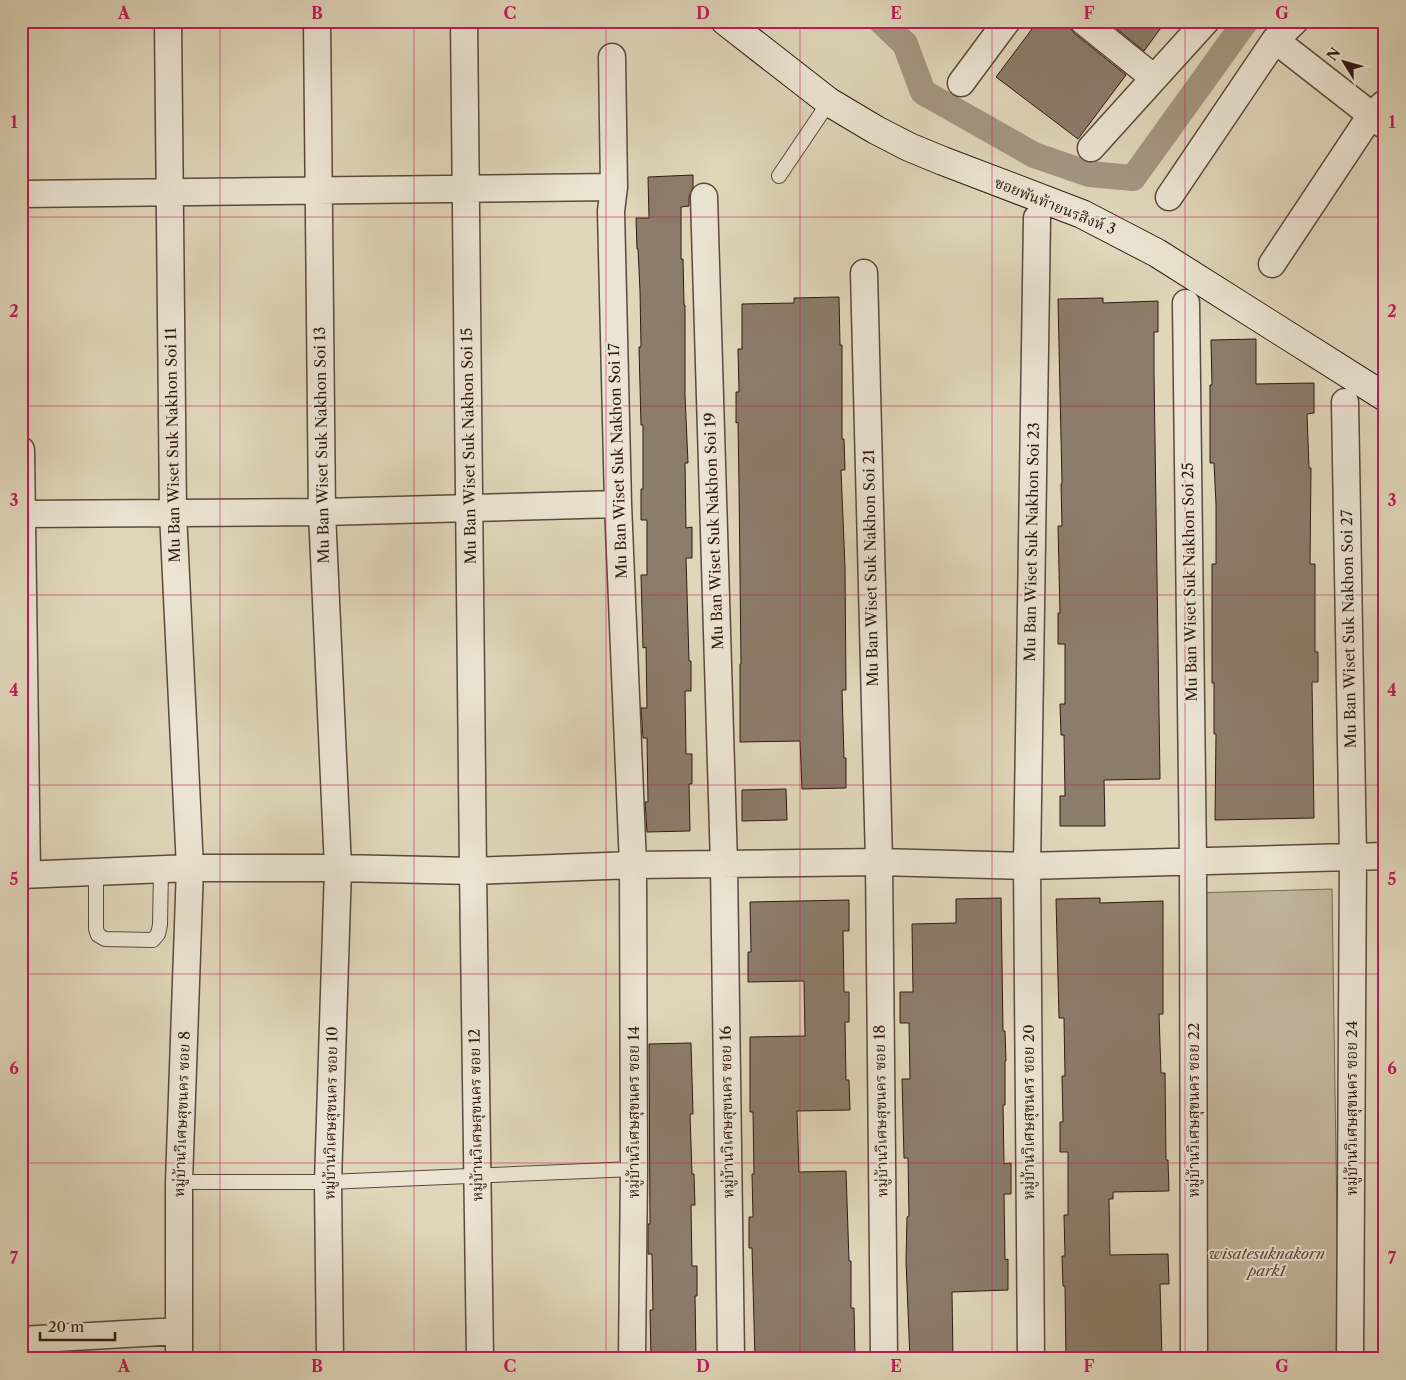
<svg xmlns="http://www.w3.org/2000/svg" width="1406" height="1380" font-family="'Libre Caslon Text','Noto Serif Thai',serif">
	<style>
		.green { fill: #c2b69e; stroke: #796858 }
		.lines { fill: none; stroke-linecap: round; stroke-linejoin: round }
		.canal { stroke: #a49681; stroke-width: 26 }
		.building { fill: #8c7c6a; stroke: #301a13 }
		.lane-casing { stroke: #5c493d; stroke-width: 16 }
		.street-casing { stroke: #5c493d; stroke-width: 29 }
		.secondary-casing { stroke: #301a13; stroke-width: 30 }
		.lane { stroke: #ebe4d2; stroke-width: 14 }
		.street { stroke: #ebe4d2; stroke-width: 26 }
		.secondary { stroke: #ebe4d2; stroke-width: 28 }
		.grid { fill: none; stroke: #c2185b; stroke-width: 1; stroke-opacity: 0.55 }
		.labels { text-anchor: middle; stroke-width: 4; stroke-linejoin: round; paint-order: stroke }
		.street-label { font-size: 15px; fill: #301a13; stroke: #ebe4d2 }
		.park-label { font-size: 15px; font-style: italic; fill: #5c493d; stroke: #ebe4d2 }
		.neatline { fill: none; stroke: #c2185b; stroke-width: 2 }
		.grid-label { font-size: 16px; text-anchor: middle; font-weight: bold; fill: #c2185b }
	</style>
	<rect width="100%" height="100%" fill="#e0d6ba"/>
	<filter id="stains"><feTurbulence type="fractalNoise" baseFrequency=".004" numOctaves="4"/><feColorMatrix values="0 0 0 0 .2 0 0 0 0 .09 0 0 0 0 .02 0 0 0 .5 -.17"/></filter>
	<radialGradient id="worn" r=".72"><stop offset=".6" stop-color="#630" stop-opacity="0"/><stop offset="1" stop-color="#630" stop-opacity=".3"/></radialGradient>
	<!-- green -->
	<path class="green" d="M 1332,889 L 1339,1359 L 1197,1359 L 1193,893 Z"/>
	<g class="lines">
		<!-- canal -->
		<path class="canal" d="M 881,21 L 905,44 L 923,92 L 1034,155 L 1089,174 L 1133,178 L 1246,21"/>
	</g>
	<!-- building -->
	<path class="building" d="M 1038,21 L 1068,21 L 1069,27 L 1074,33 L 1126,75 L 1078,139 L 996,77 Z
		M 1107,21 L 1166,21 L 1144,51 Z
		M 693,175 L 693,187 L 689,197 L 689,206 L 681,207 L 681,259 L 683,259 L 684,305 L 685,305 L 685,395 L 688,463 L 685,463 L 686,528 L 692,527 L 692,558 L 686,558 L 689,661 L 691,661 L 691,691 L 685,691 L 686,754 L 692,754 L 692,784 L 689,784 L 690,831 L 647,832 L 645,802 L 648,802 L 647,738 L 643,738 L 641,708 L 647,708 L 646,647 L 643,648 L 641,575 L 647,575 L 647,520 L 641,520 L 641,489 L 643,489 L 643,425 L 641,425 L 639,347 L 641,347 L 640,291 L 638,249 L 637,249 L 636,218 L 649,218 L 648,177 Z
		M 839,297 L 840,345 L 842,345 L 842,439 L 844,439 L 845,470 L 841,470 L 845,567 L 846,690 L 842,690 L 844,758 L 846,758 L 846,788 L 802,789 L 800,741 L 740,742 L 740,664 L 741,664 L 739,484 L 738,422 L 736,423 L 736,392 L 739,392 L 738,349 L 742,349 L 742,304 L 794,303 L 794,298 Z
		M 1103,298 L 1103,303 L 1158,301 L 1158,332 L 1154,332 L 1154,373 L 1160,779 L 1104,780 L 1105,826 L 1060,826 L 1060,796 L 1065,796 L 1064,735 L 1061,735 L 1060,704 L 1065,704 L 1065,644 L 1058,644 L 1058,613 L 1060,613 L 1058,526 L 1062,526 L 1061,484 L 1062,483 L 1058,299 Z
		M 1256,339 L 1256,384 L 1314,383 L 1314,413 L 1307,414 L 1309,468 L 1311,468 L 1310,564 L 1315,564 L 1315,652 L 1318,652 L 1318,682 L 1312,682 L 1314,818 L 1215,820 L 1216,734 L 1214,734 L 1214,683 L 1212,683 L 1212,564 L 1216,564 L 1216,504 L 1214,463 L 1210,463 L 1210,385 L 1212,385 L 1211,340 Z
		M 786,789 L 787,820 L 742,821 L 742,790 Z
		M 1001,898 L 1003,1031 L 1005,1031 L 1006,1061 L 1005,1061 L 1005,1105 L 1003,1105 L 1004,1164 L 1011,1163 L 1011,1194 L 1004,1194 L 1005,1260 L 1008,1259 L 1008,1290 L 952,1292 L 953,1359 L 910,1359 L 906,1261 L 907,1217 L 909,1216 L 908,1158 L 904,1158 L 902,1079 L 910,1079 L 909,1023 L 900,1023 L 900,992 L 913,992 L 912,924 L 956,923 L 956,899 Z
		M 1100,898 L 1100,903 L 1163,901 L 1163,1014 L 1159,1014 L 1161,1073 L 1165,1073 L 1166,1160 L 1168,1160 L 1169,1191 L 1113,1192 L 1113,1199 L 1109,1199 L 1110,1255 L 1168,1254 L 1169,1284 L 1160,1284 L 1162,1359 L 1066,1359 L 1065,1286 L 1063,1286 L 1062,1256 L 1065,1256 L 1064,1215 L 1068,1215 L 1068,1152 L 1060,1152 L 1060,1122 L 1063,1122 L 1062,1076 L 1065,1076 L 1064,1018 L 1059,1018 L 1056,899 Z
		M 849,900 L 849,931 L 843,931 L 844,992 L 849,992 L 849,1022 L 845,1022 L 846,1080 L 849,1080 L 850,1110 L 797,1111 L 799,1172 L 846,1171 L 849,1261 L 851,1261 L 851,1308 L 854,1308 L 855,1359 L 755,1359 L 752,1248 L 749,1248 L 749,1217 L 753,1217 L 752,1174 L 754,1174 L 753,1112 L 750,1112 L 750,1037 L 805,1036 L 804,981 L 748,982 L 748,952 L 751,952 L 750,902 Z
		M 691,1043 L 693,1114 L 690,1114 L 692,1174 L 694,1174 L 695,1205 L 691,1205 L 692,1266 L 697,1266 L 697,1296 L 695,1296 L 696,1359 L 651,1359 L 650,1310 L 653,1310 L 652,1254 L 648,1254 L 648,1224 L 650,1224 L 649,1044 Z"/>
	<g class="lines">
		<!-- lane casing -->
		<g class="lane-casing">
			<path id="lane" d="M 779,176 L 829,102
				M 96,873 L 96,929 L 98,935 L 105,939 L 153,940 L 158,934 L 160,925 L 161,869
				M 179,1182 L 328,1182 L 634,1169"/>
		</g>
		<!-- street casing -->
		<g class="street-casing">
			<path id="street" d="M 168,21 L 173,513 L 190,868 L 179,1182 L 179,1359
				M 317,21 L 322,512 L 338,868 L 328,1182 L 330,1359
				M 464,21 L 473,871 L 480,1359
				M 1083,21 L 1154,78
				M 1275,40 L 1384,125
				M 612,57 L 614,187 L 611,211 L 618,504 L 633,865 L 634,1169 L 632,1359
				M 961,83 L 1007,21
				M 1091,148 L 1206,21
				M 21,194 L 614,187
				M 704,197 L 724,865 L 731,1359
				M 1169,197 L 1275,40 L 1295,21
				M 1272,264 L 1371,115 L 1385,103
				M 864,273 L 879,862 L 884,1359
				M 1186,303 L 1193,862 L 1194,1359
				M 1345,402 L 1353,856 L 1350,1359
				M 21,450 L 27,875
				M 21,514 L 322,512 L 618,504
				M 21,875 L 190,868 L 338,868 L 473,871 L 633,865 L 879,862 L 1027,866 L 1385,856
				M 21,1340 L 178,1331
				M 1031,1359 L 1027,866 L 1037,218"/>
		</g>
		<!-- secondary casing -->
		<g class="secondary-casing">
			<path id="secondary" d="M 725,21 L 829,102 L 876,130 L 909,147 L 943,161 L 1082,214 L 1157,253 L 1385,397"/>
		</g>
		<!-- lane -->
		<use href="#lane" class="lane"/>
		<!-- street -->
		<use href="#street" class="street"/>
		<!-- secondary -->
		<use href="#secondary" class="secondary"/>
	</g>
	<!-- grid -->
	<path class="grid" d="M 220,21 L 220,1359M 414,21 L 414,1359M 606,21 L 606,1359M 800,21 L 800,1359M 992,21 L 992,1359M 1185,21 L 1185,1359M 21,217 L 1385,217M 21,406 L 1385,406M 21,595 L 1385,595M 21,785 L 1385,785M 21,974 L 1385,974M 21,1163 L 1385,1163"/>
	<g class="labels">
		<!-- street labels -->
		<g class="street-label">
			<text transform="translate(1055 206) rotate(22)" y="5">ซอยพันท้ายนรสิงห์ 3</text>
			<text transform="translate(173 445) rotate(-91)" y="5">Mu Ban Wiset Suk Nakhon Soi 11</text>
			<text transform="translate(322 445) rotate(-91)" y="5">Mu Ban Wiset Suk Nakhon Soi 13</text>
			<text transform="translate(469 446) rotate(-91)" y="5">Mu Ban Wiset Suk Nakhon Soi 15</text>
			<text transform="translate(618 461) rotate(-92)" y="5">Mu Ban Wiset Suk Nakhon Soi 17</text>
			<text transform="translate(714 531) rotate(-92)" y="5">Mu Ban Wiset Suk Nakhon Soi 19</text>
			<text transform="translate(1032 542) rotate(-89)" y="5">Mu Ban Wiset Suk Nakhon Soi 23</text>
			<text transform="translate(871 568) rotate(-91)" y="5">Mu Ban Wiset Suk Nakhon Soi 21</text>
			<text transform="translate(1190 582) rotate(-91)" y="5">Mu Ban Wiset Suk Nakhon Soi 25</text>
			<text transform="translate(1349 629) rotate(-91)" y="5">Mu Ban Wiset Suk Nakhon Soi 27</text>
			<text transform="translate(1352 1108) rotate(-90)" y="5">หมู่บ้านวิเศษสุขนคร ซอย 24</text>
			<text transform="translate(1194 1110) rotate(-90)" y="5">หมู่บ้านวิเศษสุขนคร ซอย 22</text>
			<text transform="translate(881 1111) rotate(-91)" y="5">หมู่บ้านวิเศษสุขนคร ซอย 18</text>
			<text transform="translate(634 1112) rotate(-90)" y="5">หมู่บ้านวิเศษสุขนคร ซอย 14</text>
			<text transform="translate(727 1112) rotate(-91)" y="5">หมู่บ้านวิเศษสุขนคร ซอย 16</text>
			<text transform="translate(1029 1112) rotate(-90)" y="5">หมู่บ้านวิเศษสุขนคร ซอย 20</text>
			<text transform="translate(331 1113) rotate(-89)" y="5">หมู่บ้านวิเศษสุขนคร ซอย 10</text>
			<text transform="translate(182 1114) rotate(-88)" y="5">หมู่บ้านวิเศษสุขนคร ซอย 8</text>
			<text transform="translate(476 1115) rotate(-91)" y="5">หมู่บ้านวิเศษสุขนคร ซอย 12</text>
		</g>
		<!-- park labels -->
		<g class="park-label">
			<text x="1267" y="1259">wisatesuknakorn<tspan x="1267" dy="17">park1</tspan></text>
		</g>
	</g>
	<!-- margin -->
	<rect width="1406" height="1380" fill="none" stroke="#e0d6ba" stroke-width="55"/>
	<!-- north arrow -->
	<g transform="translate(1344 62) rotate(307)" stroke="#ebe4d2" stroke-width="4" paint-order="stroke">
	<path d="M0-4L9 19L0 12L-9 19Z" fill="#301a13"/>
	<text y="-8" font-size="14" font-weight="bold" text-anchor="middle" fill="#301a13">N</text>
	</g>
	<!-- scale -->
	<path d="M40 1332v8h75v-8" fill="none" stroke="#301a13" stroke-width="2.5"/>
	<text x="48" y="1332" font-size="15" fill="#301a13" stroke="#ebe4d2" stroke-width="4" paint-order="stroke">20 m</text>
	<rect x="28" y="28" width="1350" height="1324" class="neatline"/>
	<g class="grid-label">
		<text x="124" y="19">A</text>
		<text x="317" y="19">B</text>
		<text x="510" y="19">C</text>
		<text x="703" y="19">D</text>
		<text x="896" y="19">E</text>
		<text x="1089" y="19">F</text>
		<text x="1282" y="19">G</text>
		<text x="14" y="128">1</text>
		<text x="1392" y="128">1</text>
		<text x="14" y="317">2</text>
		<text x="1392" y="317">2</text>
		<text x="14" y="506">3</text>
		<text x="1392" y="506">3</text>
		<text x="14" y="696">4</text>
		<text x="1392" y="696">4</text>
		<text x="14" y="885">5</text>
		<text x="1392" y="885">5</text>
		<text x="14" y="1074">6</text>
		<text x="1392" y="1074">6</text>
		<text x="14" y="1264">7</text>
		<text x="1392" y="1264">7</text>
		<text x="124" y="1372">A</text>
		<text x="317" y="1372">B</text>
		<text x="510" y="1372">C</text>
		<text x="703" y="1372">D</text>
		<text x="896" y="1372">E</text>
		<text x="1089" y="1372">F</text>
		<text x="1282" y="1372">G</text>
	</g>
	<rect width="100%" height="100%" filter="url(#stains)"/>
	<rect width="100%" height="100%" fill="url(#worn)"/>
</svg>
